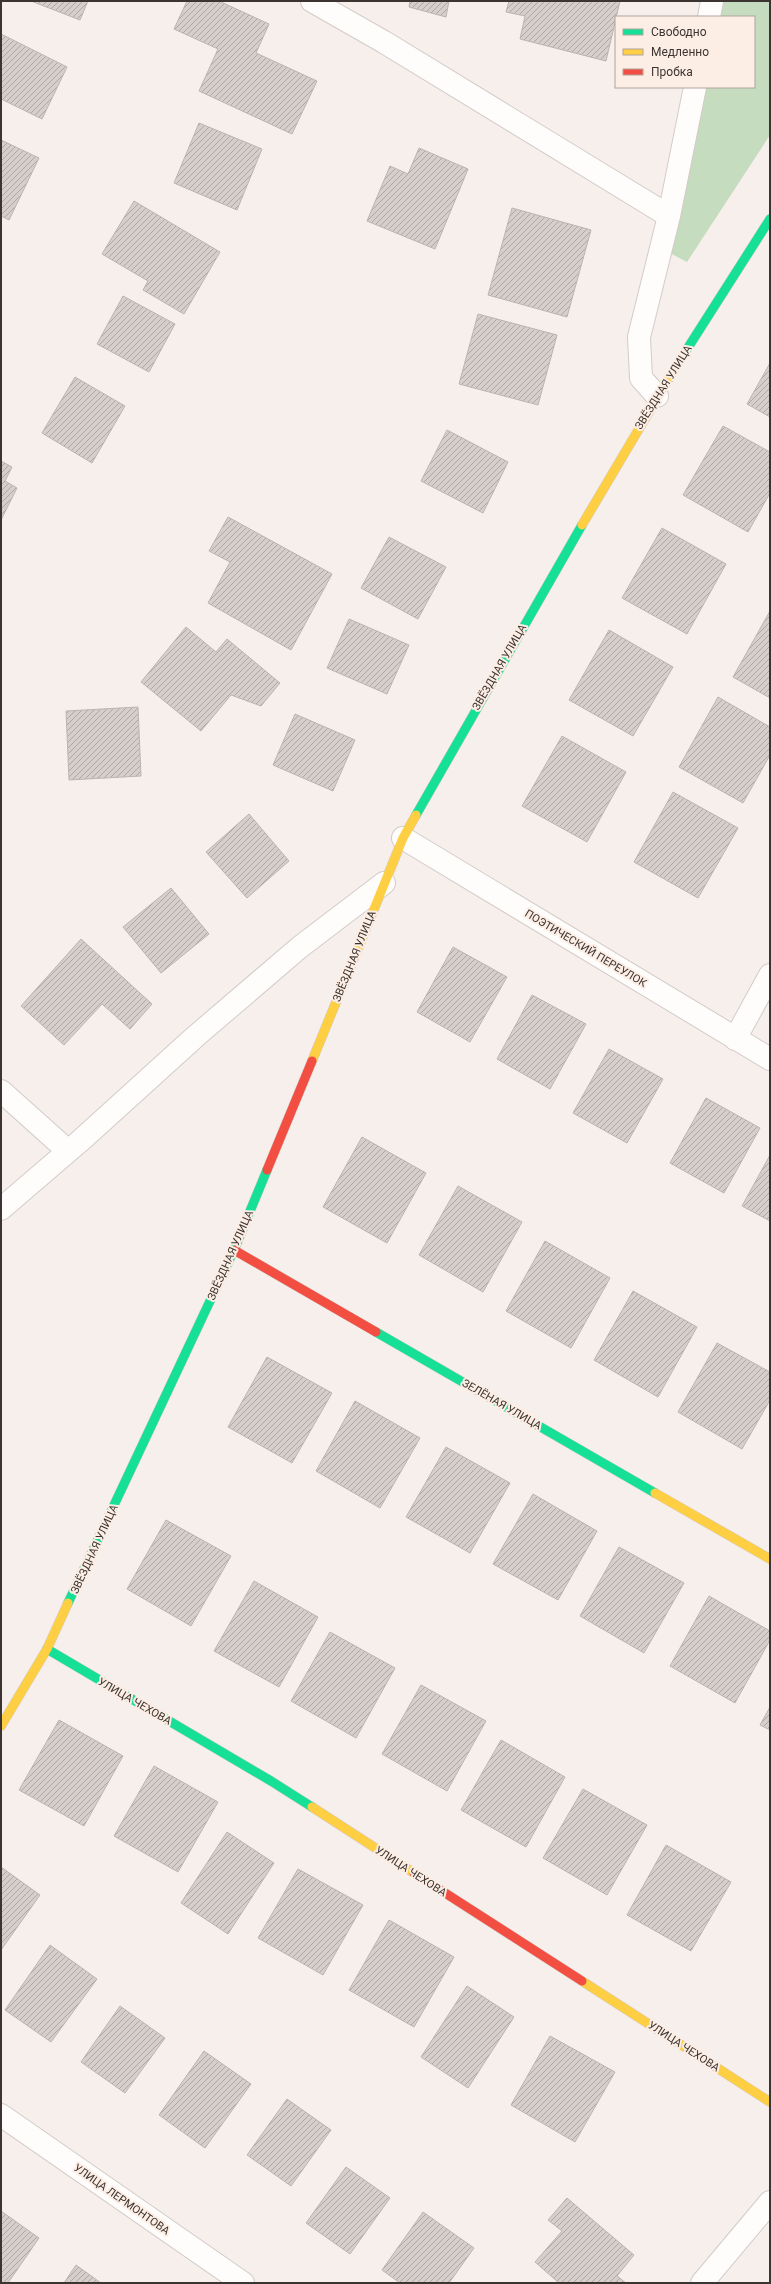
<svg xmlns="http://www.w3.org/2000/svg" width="771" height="2284" font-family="Roboto,sans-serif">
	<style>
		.park { fill: #c5dcbe }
		.building { fill: url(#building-hatch); stroke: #bcb4b2 }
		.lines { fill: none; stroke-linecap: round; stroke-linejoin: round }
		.street-casing { stroke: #d2cbc8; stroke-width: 24 }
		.fast-casing { stroke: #d2cbc8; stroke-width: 10 }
		.slow-casing { stroke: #d2cbc8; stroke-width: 10 }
		.jam-casing { stroke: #d2cbc8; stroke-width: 10 }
		.street { stroke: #fefdfc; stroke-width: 22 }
		.fast { stroke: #16e098; stroke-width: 9 }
		.slow { stroke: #ffcf43; stroke-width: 9 }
		.jam { stroke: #f24e42; stroke-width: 9 }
		.labels { text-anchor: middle; stroke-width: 4; stroke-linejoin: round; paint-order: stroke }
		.street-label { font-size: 11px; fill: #3c3430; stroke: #fdeee5 }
	</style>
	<defs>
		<pattern id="building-hatch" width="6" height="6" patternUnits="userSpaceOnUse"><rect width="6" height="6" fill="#d5cecb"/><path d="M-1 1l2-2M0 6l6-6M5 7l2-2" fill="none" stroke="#aea8a5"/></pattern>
	</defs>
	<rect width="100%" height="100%" fill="#f7efeb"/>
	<!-- park -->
	<path class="park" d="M 717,1 L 770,1 L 770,135 L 687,262 L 666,251 L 699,87 L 754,87 L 754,17 L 713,17 Z"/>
	<!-- building -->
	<path class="building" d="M 31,1 L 88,1 L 80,20 Z
		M 187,1 L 219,1 L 269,24 L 256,53 L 317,81 L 292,134 L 199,91 L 218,49 L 174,29 Z
		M 410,1 L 449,1 L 446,17 L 409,7 Z
		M 509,1 L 620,1 L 606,61 L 520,39 L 525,16 L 506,12 Z
		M 1,34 L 67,67 L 42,119 L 1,99 Z
		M 199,123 L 262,149 L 237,210 L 174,183 Z
		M 1,140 L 39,158 L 9,220 L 1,216 Z
		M 419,148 L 468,169 L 435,249 L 367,221 L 390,166 L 408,174 Z
		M 134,201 L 220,252 L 184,314 L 143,290 L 148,281 L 102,254 Z
		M 512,208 L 591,230 L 567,317 L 488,295 Z
		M 123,296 L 175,324 L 149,372 L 97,344 Z
		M 478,314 L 557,335 L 538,405 L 459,384 Z
		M 770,363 L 770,417 L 747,404 Z
		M 75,377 L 125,406 L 92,463 L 42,433 Z
		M 723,426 L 770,452 L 770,493 L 748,532 L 683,495 Z
		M 447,430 L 508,462 L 483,513 L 421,481 Z
		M 1,461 L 12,467 L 5,481 L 17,488 L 1,520 Z
		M 228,517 L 332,574 L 291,650 L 208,603 L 230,562 L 209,551 Z
		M 662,528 L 726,564 L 687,634 L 622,598 Z
		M 389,537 L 446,567 L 418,619 L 361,588 Z
		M 770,611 L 770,698 L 733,677 Z
		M 349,619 L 409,645 L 387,694 L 327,668 Z
		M 186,627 L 216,652 L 227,639 L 280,683 L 261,706 L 231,695 L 201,731 L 141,682 Z
		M 609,630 L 673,667 L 633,736 L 569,700 Z
		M 718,697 L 770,727 L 770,755 L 743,803 L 679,767 Z
		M 138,707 L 141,776 L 69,780 L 66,711 Z
		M 295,714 L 355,740 L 333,791 L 273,765 Z
		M 562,736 L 626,772 L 587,842 L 522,806 Z
		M 673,792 L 738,828 L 698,898 L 634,862 Z
		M 249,814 L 289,861 L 247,898 L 206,852 Z
		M 171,888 L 209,934 L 161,973 L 123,927 Z
		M 81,939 L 152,1004 L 130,1029 L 102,1004 L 64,1045 L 21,1006 Z
		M 453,947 L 507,977 L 470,1042 L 417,1012 Z
		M 532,995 L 586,1024 L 550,1089 L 497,1059 Z
		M 609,1049 L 663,1079 L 627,1143 L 573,1113 Z
		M 706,1098 L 760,1128 L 724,1193 L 670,1163 Z
		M 362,1137 L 426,1173 L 387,1243 L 323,1207 Z
		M 770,1155 L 770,1221 L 742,1206 Z
		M 458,1186 L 522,1222 L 483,1292 L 419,1255 Z
		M 545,1241 L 610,1278 L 571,1348 L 506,1311 Z
		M 633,1291 L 697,1327 L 658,1397 L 594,1360 Z
		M 717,1343 L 770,1372 L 770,1400 L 742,1449 L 678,1412 Z
		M 267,1357 L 332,1393 L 292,1463 L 228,1427 Z
		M 355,1401 L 420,1438 L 380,1508 L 316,1471 Z
		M 446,1447 L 510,1483 L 470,1553 L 406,1517 Z
		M 533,1494 L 597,1531 L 558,1600 L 493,1564 Z
		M 166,1520 L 231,1556 L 191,1626 L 127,1589 Z
		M 619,1547 L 684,1583 L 644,1653 L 580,1616 Z
		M 254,1581 L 318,1617 L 279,1687 L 214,1651 Z
		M 709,1596 L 770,1631 L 770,1640 L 735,1703 L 670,1666 Z
		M 330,1632 L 395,1668 L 356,1738 L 291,1701 Z
		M 421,1685 L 486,1721 L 447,1791 L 382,1754 Z
		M 770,1707 L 770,1730 L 760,1725 Z
		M 59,1720 L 123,1756 L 84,1826 L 19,1790 Z
		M 501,1740 L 565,1777 L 526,1847 L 461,1810 Z
		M 154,1766 L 218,1802 L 178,1872 L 114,1836 Z
		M 583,1789 L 647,1825 L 607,1895 L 543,1858 Z
		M 227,1832 L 274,1863 L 228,1934 L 181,1903 Z
		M 666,1845 L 731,1882 L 691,1951 L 627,1915 Z
		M 1,1867 L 40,1895 L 1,1950 Z
		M 298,1869 L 363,1905 L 323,1975 L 258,1938 Z
		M 389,1920 L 454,1957 L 414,2027 L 349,1990 Z
		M 50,1945 L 97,1979 L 51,2042 L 5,2010 Z
		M 467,1986 L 514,2017 L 468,2088 L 421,2057 Z
		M 120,2006 L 165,2038 L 125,2093 L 81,2062 Z
		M 550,2036 L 615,2072 L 575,2142 L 511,2105 Z
		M 204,2051 L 251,2084 L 205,2148 L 159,2115 Z
		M 287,2099 L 331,2130 L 291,2186 L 247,2155 Z
		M 346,2167 L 390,2198 L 350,2254 L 306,2223 Z
		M 567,2198 L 634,2255 L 617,2276 L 626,2283 L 559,2283 L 535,2262 L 562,2231 L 548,2220 Z
		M 1,2211 L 39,2238 L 8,2283 L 1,2283 Z
		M 423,2212 L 474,2248 L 449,2283 L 400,2283 L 382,2270 Z
		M 76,2265 L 101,2283 L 64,2283 Z"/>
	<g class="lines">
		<!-- street casing -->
		<g class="street-casing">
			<path id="street" d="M 312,1 L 384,42 L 669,216
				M 709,17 L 712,1
				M 657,396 L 641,378 L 639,337 L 669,216 L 695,87
				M 403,838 L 770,1059
				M 735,1039 L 770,975
				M 1,1091 L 68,1151
				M 1,1209 L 79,1142 L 196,1036 L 300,947 L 384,883
				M 1,2115 L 243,2283
				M 702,2283 L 770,2202"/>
		</g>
		<!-- fast casing -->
		<g class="fast-casing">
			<path id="fast" d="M 675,368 L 770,219
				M 416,815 L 582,525
				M 376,1332 L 655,1493
				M 68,1603 L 234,1250 L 267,1170
				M 47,1649 L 271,1781 L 312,1807"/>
		</g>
		<!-- slow casing -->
		<g class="slow-casing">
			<path id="slow" d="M 582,525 L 675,368
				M 312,1061 L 403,838 L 416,815
				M 655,1493 L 770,1559
				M 1,1726 L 47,1649 L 68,1603
				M 312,1807 L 414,1873
				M 582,1981 L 770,2102"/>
		</g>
		<!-- jam casing -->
		<g class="jam-casing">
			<path id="jam" d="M 267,1170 L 312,1061
				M 234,1250 L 376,1332
				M 414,1873 L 582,1981"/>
		</g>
		<!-- street -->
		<use href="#street" class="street"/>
		<!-- fast -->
		<use href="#fast" class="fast"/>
		<!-- slow -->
		<use href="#slow" class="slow"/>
		<!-- jam -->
		<use href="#jam" class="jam"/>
	</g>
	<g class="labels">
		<!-- street labels -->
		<g class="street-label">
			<text transform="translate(663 387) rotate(-58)" y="4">ЗВЁЗДНАЯ УЛИЦА</text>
			<text transform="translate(499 667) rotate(-60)" y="4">ЗВЁЗДНАЯ УЛИЦА</text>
			<text transform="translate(586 948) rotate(31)" y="4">ПОЭТИЧЕСКИЙ ПЕРЕУЛОК</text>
			<text transform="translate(354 956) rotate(-68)" y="4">ЗВЁЗДНАЯ УЛИЦА</text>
			<text transform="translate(230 1255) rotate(-66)" y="4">ЗВЁЗДНАЯ УЛИЦА</text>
			<text transform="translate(502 1404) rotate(30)" y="4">ЗЕЛЁНАЯ УЛИЦА</text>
			<text transform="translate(94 1549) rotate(-65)" y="4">ЗВЁЗДНАЯ УЛИЦА</text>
			<text transform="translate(135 1701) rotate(30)" y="4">УЛИЦА ЧЕХОВА</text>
			<text transform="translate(411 1871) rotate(33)" y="4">УЛИЦА ЧЕХОВА</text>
			<text transform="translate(684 2046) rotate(33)" y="4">УЛИЦА ЧЕХОВА</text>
			<text transform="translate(122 2199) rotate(35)" y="4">УЛИЦА ЛЕРМОНТОВА</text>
		</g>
	</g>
	<!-- border -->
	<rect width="771" height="2284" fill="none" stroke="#3c3430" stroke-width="4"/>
	<!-- legend -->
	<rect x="615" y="16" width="140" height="72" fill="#fdeee5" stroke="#b0a49d"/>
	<rect x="623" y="29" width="20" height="6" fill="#16e098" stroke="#b0a49d"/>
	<text x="651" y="36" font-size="12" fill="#3c3430">Свободно</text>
	<rect x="623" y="49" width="20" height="6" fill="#ffcf43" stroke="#b0a49d"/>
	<text x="651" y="56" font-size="12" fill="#3c3430">Медленно</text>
	<rect x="623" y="69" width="20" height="6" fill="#f24e42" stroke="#b0a49d"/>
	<text x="651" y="76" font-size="12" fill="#3c3430">Пробка</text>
</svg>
